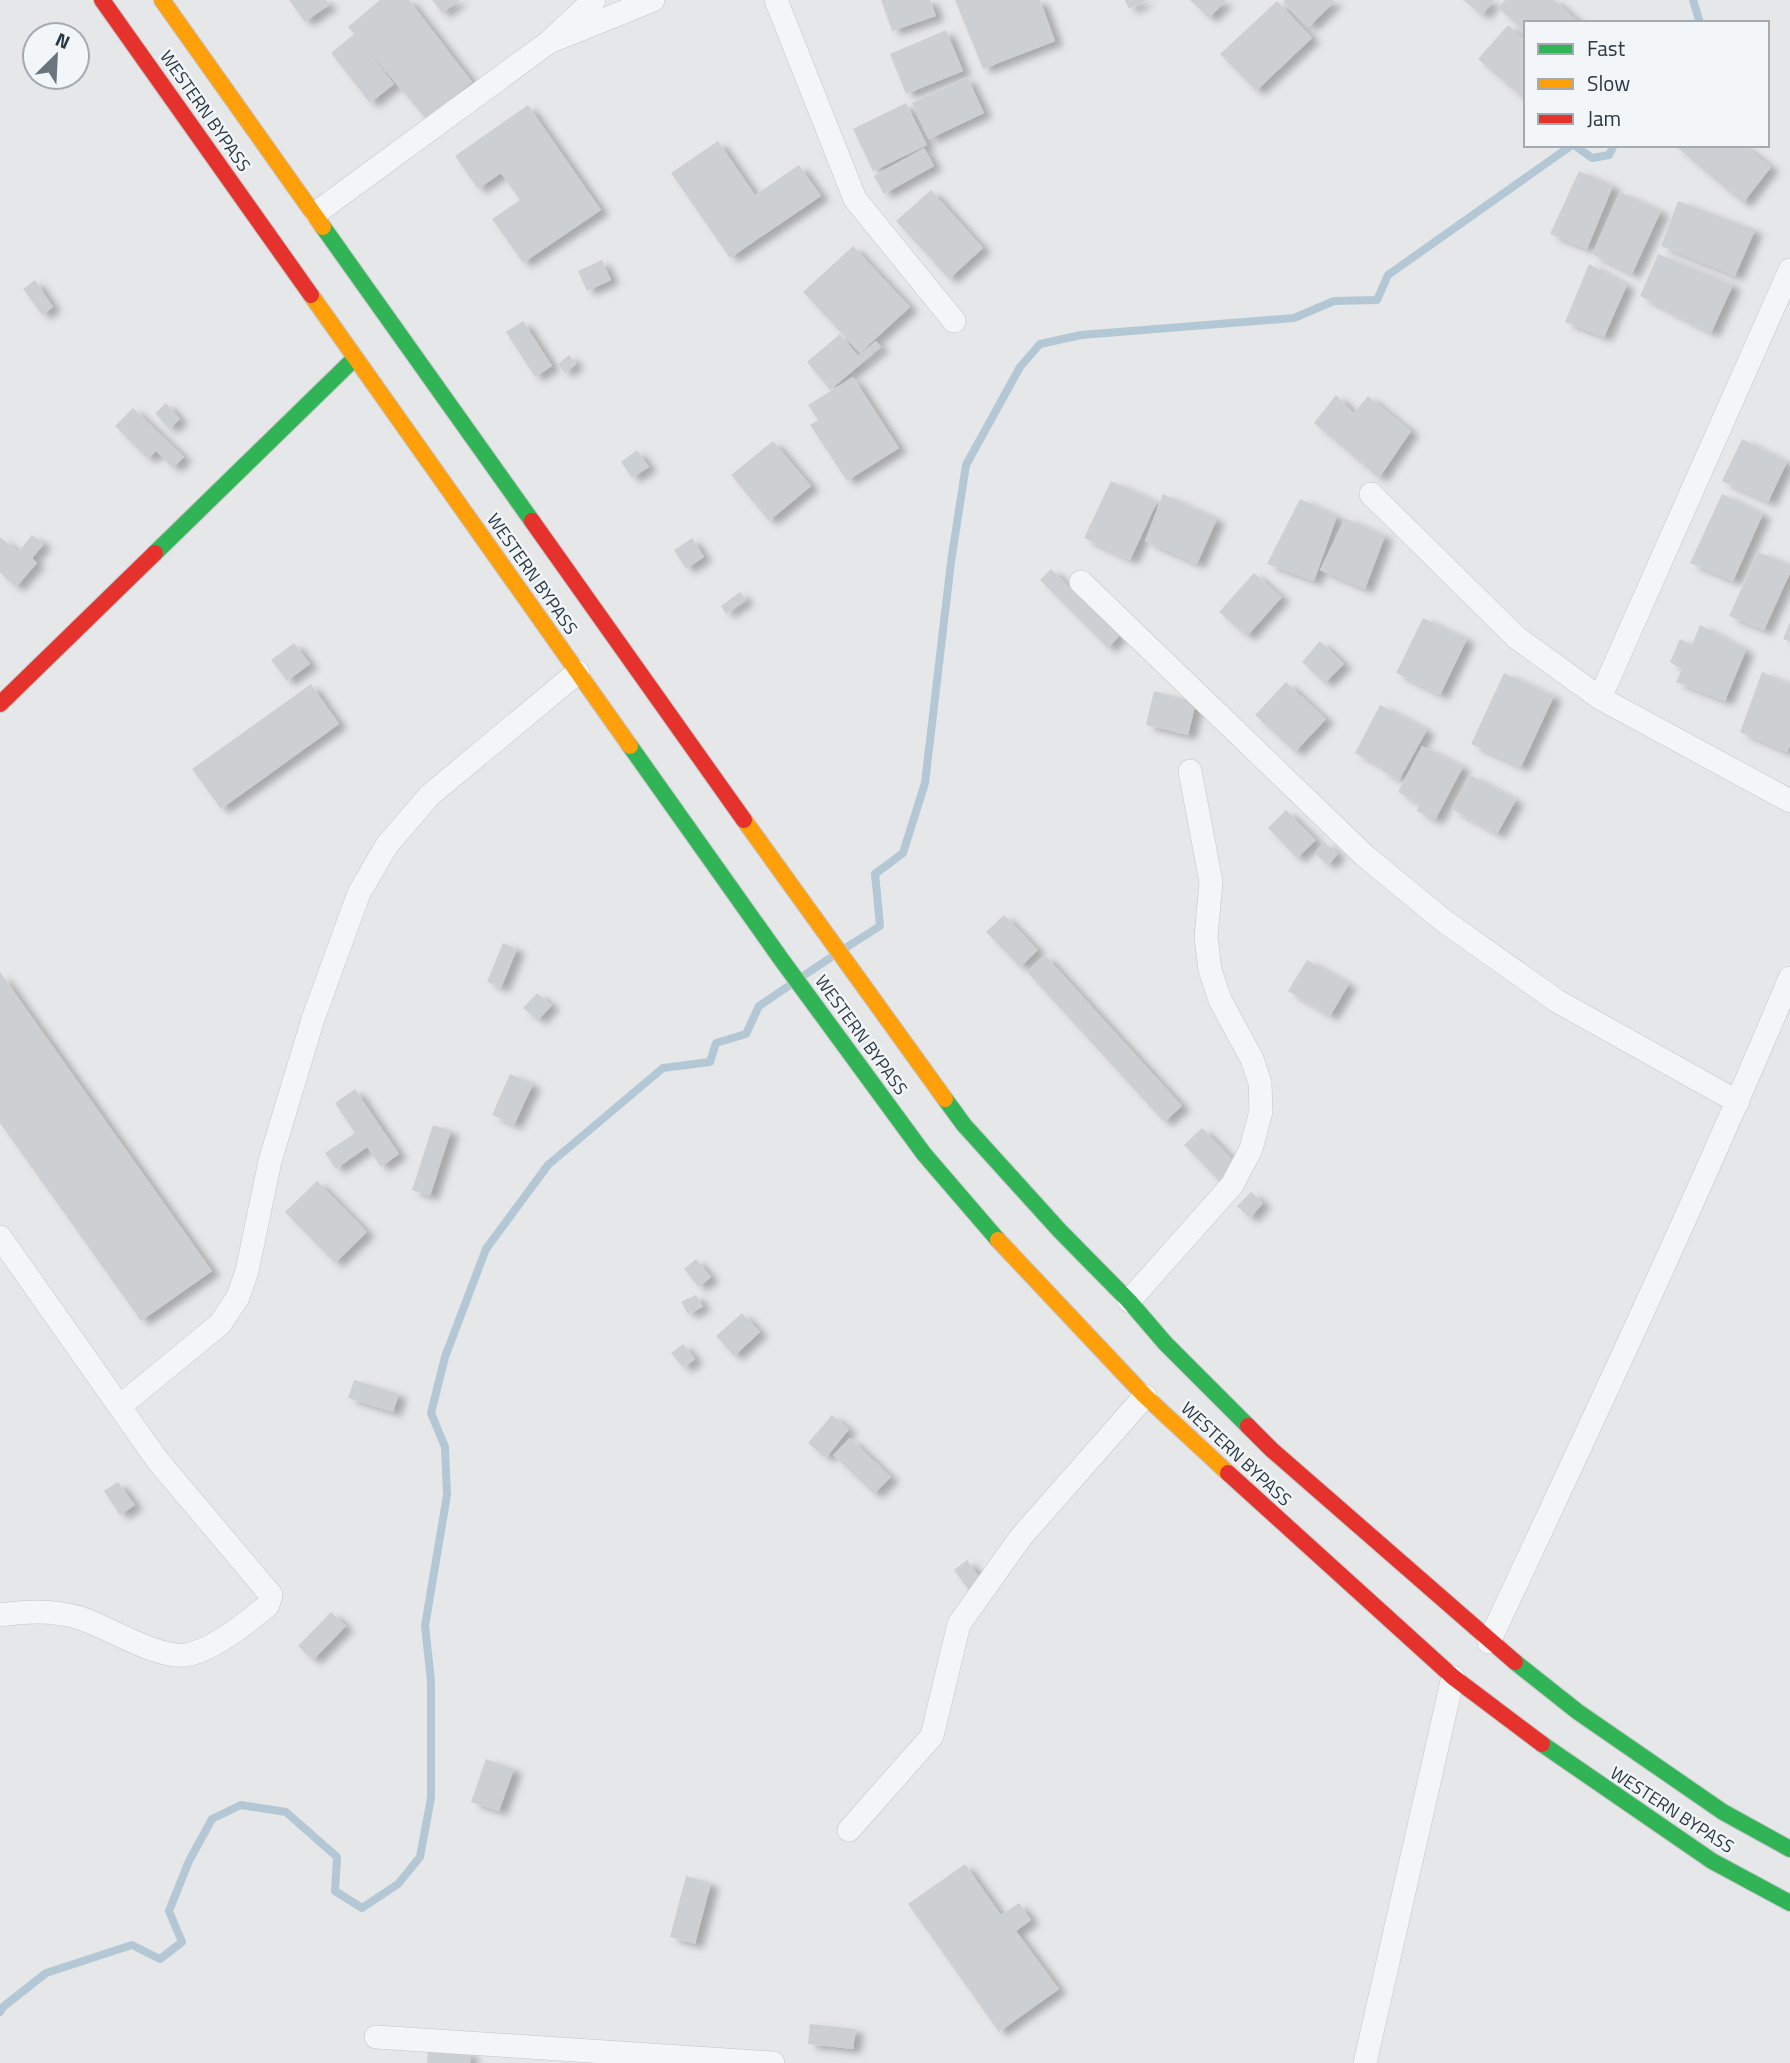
<svg xmlns="http://www.w3.org/2000/svg" width="1790" height="2063" font-family="'Titillium Web',sans-serif">
	<style>
		.lines { fill: none; stroke-linecap: round; stroke-linejoin: round }
		.stream { stroke: #b3c8d4; stroke-width: 8 }
		.building { fill: #cdd0d2; filter: url(#shadow) }
		.street-casing { stroke: #c3c5c7; stroke-width: 24 }
		.fast-casing { stroke: #c3c5c7; stroke-width: 18 }
		.slow-casing { stroke: #c3c5c7; stroke-width: 18 }
		.jam-casing { stroke: #c3c5c7; stroke-width: 18 }
		.street { stroke: #f4f5f6; stroke-width: 23 }
		.fast { stroke: #30b455; stroke-width: 16 }
		.slow { stroke: #ff9f0a; stroke-width: 16 }
		.jam { stroke: #e5322d; stroke-width: 16 }
		.labels { text-anchor: middle; stroke-width: 5; stroke-linejoin: round; paint-order: stroke }
		.street-label { font-size: 18px; fill: #2a3844; stroke: #f3f6f8 }
	</style>
	<defs>
		<filter id="shadow"><feDropShadow dx="8" dy="4.5" stdDeviation="3.5" flood-color="#0004"/></filter>
	</defs>
	<rect width="100%" height="100%" fill="#e5e7e9"/>
	<g class="lines">
		<!-- stream -->
		<path class="stream" d="M 1693,0 L 1700,23
			M 1574,145 L 1592,158 L 1609,155 L 1614,145
			M 847,947 L 880,926 L 875,874 L 903,853 L 925,783 L 951,562 L 966,465 L 1020,367 L 1040,344 L 1081,335 L 1294,318 L 1334,301 L 1377,300 L 1388,275 L 1572,145
			M 803,976 L 830,958
			M 0,2012 L 3,2007 L 46,1973 L 132,1945 L 160,1959 L 182,1942 L 169,1911 L 189,1861 L 212,1819 L 241,1805 L 286,1812 L 337,1857 L 335,1891 L 362,1908 L 398,1884 L 420,1857 L 431,1798 L 431,1681 L 425,1626 L 447,1495 L 445,1447 L 431,1413 L 445,1357 L 486,1249 L 548,1165 L 663,1068 L 710,1062 L 716,1043 L 746,1034 L 759,1006 L 790,985"/>
	</g>
	<!-- building -->
	<path class="building" d="M 289,0 L 326,0 L 329,5 L 305,22 Z
		M 380,0 L 409,0 L 472,82 L 427,120 L 365,47 L 394,84 L 370,103 L 331,53 L 354,34 L 348,27 Z
		M 432,0 L 460,0 L 442,13 Z
		M 881,0 L 930,0 L 936,16 L 892,31 Z
		M 955,0 L 1040,0 L 1055,41 L 983,69 Z
		M 1125,0 L 1147,0 L 1129,9 Z
		M 1190,0 L 1226,0 L 1209,18 Z
		M 1285,0 L 1333,0 L 1334,2 L 1309,27 L 1283,2 Z
		M 1463,0 L 1494,0 L 1482,15 Z
		M 1505,0 L 1554,0 L 1580,23 L 1526,23 L 1526,32 L 1498,8 Z
		M 1277,1 L 1312,38 L 1256,91 L 1220,54 Z
		M 1508,25 L 1526,41 L 1526,101 L 1478,59 Z
		M 946,30 L 963,71 L 906,94 L 890,54 Z
		M 967,77 L 984,113 L 929,139 L 912,103 Z
		M 906,103 L 927,145 L 873,171 L 853,129 Z
		M 528,105 L 601,210 L 523,263 L 492,219 L 520,200 L 501,173 L 478,189 L 455,156 Z
		M 718,141 L 755,195 L 799,165 L 821,196 L 730,258 L 671,173 Z
		M 1674,145 L 1743,145 L 1771,167 L 1743,203 Z
		M 924,148 L 934,166 L 884,194 L 874,176 Z
		M 1579,171 L 1613,186 L 1587,249 L 1550,234 Z
		M 931,190 L 983,248 L 949,279 L 896,221 Z
		M 1620,192 L 1661,211 L 1632,274 L 1592,254 Z
		M 1678,201 L 1755,230 L 1735,276 L 1661,246 Z
		M 853,246 L 910,307 L 860,353 L 803,292 Z
		M 1658,254 L 1733,285 L 1711,333 L 1640,296 Z
		M 602,260 L 611,280 L 587,291 L 578,271 Z
		M 1589,264 L 1627,285 L 1604,337 L 1565,322 Z
		M 35,280 L 53,307 L 42,315 L 23,289 Z
		M 523,321 L 552,366 L 535,377 L 506,332 Z
		M 840,334 L 858,356 L 876,341 L 881,347 L 830,390 L 807,362 Z
		M 569,355 L 576,364 L 565,373 L 558,364 Z
		M 853,377 L 899,448 L 847,481 L 810,425 L 818,420 L 808,405 Z
		M 1336,395 L 1354,413 L 1368,396 L 1411,431 L 1379,478 L 1314,423 Z
		M 166,403 L 180,419 L 169,429 L 155,413 Z
		M 133,408 L 184,457 L 173,468 L 156,451 L 148,459 L 115,426 Z
		M 1742,439 L 1787,462 L 1768,502 L 1722,481 Z
		M 773,441 L 811,486 L 769,521 L 731,475 Z
		M 637,450 L 649,467 L 632,478 L 621,462 Z
		M 1111,481 L 1157,502 L 1130,560 L 1084,538 Z
		M 1163,494 L 1217,519 L 1197,564 L 1145,541 Z
		M 1722,494 L 1763,514 L 1733,581 L 1690,563 Z
		M 1300,499 L 1337,516 L 1314,581 L 1267,564 Z
		M 1345,518 L 1385,536 L 1365,589 L 1320,570 Z
		M 32,535 L 44,544 L 32,558 L 37,563 L 16,587 L 0,573 L 0,537 L 18,552 Z
		M 692,538 L 704,557 L 686,569 L 674,550 Z
		M 1758,552 L 1790,565 L 1790,573 L 1764,630 L 1729,616 Z
		M 1051,569 L 1119,636 L 1108,648 L 1040,580 Z
		M 1254,573 L 1282,597 L 1247,636 L 1219,612 Z
		M 740,592 L 746,600 L 726,614 L 721,606 Z
		M 1423,618 L 1467,639 L 1440,695 L 1396,673 Z
		M 1790,622 L 1790,642 L 1783,639 Z
		M 1700,625 L 1746,650 L 1725,701 L 1676,682 L 1682,669 L 1670,662 L 1680,639 L 1692,645 Z
		M 1320,641 L 1344,664 L 1325,683 L 1302,662 Z
		M 294,643 L 310,664 L 287,681 L 271,660 Z
		M 1762,672 L 1790,684 L 1790,746 L 1787,752 L 1740,732 Z
		M 1504,673 L 1554,696 L 1521,767 L 1471,744 Z
		M 1286,682 L 1326,719 L 1295,752 L 1255,715 Z
		M 311,684 L 339,724 L 221,809 L 192,769 Z
		M 1154,691 L 1196,702 L 1188,735 L 1146,725 Z
		M 1380,705 L 1427,730 L 1399,780 L 1381,770 L 1383,767 L 1355,753 Z
		M 1422,746 L 1463,767 L 1435,820 L 1417,811 L 1420,804 L 1398,792 Z
		M 1470,775 L 1516,800 L 1497,834 L 1452,809 Z
		M 1286,810 L 1316,840 L 1297,858 L 1268,828 Z
		M 1324,842 L 1338,854 L 1328,865 L 1315,854 Z
		M 1004,915 L 1038,950 L 1020,967 L 986,932 Z
		M 503,943 L 517,949 L 501,988 L 487,982 Z
		M 1045,955 L 1182,1106 L 1164,1122 L 1027,972 Z
		M 1307,960 L 1349,984 L 1330,1016 L 1288,991 Z
		M 0,972 L 212,1271 L 141,1321 L 0,1123 Z
		M 537,993 L 552,1005 L 538,1020 L 523,1008 Z
		M 510,1074 L 533,1084 L 514,1125 L 492,1115 Z
		M 355,1089 L 399,1154 L 381,1167 L 367,1147 L 336,1169 L 325,1153 L 355,1133 L 335,1103 Z
		M 433,1125 L 451,1131 L 430,1196 L 412,1190 Z
		M 1202,1128 L 1237,1164 L 1220,1182 L 1184,1145 Z
		M 317,1181 L 367,1232 L 335,1263 L 285,1212 Z
		M 1251,1192 L 1263,1203 L 1250,1218 L 1237,1206 Z
		M 696,1259 L 711,1277 L 699,1287 L 684,1269 Z
		M 696,1295 L 703,1307 L 688,1314 L 681,1302 Z
		M 742,1313 L 760,1332 L 734,1356 L 716,1336 Z
		M 683,1344 L 695,1359 L 684,1368 L 671,1353 Z
		M 354,1380 L 399,1394 L 393,1412 L 348,1398 Z
		M 832,1415 L 849,1429 L 826,1458 L 808,1443 Z
		M 850,1438 L 891,1477 L 874,1494 L 833,1455 Z
		M 118,1482 L 135,1505 L 120,1515 L 104,1491 Z
		M 967,1560 L 981,1579 L 968,1589 L 954,1570 Z
		M 331,1612 L 346,1626 L 313,1660 L 298,1646 Z
		M 486,1759 L 514,1769 L 499,1811 L 471,1802 Z
		M 965,1864 L 1001,1915 L 1019,1903 L 1031,1920 L 1016,1931 L 1059,1989 L 999,2032 L 908,1904 Z
		M 686,1876 L 711,1883 L 695,1944 L 670,1937 Z
		M 810,2024 L 856,2029 L 853,2049 L 808,2044 Z
		M 428,2049 L 471,2053 L 470,2063 L 427,2063 Z"/>
	<g class="lines">
		<!-- street casing -->
		<g class="street-casing">
			<path id="street" d="M 594,0 L 549,42 L 653,0
				M 776,0 L 855,199 L 954,321
				M 316,213 L 549,42
				M 1371,494 L 1517,638 L 1600,698 L 1790,801
				M 1081,582 L 1365,856 L 1444,921 L 1557,1001 L 1738,1102
				M 1600,698 L 1790,270
				M 0,1237 L 158,1461 L 271,1595 L 268,1605 C 247,1623 213,1650 186,1655 C 158,1659 108,1627 80,1618 C 55,1610 26,1611 0,1615
				M 1129,1301 L 1232,1185 L 1251,1149 L 1261,1111 L 1260,1083 L 1252,1059 L 1220,1000 L 1210,970 L 1206,937 L 1211,882 L 1190,771
				M 120,1406 L 220,1324 L 238,1297 L 247,1271 L 270,1161 L 313,1019 L 359,893 L 387,845 L 430,795 L 578,672
				M 1489,1642 C 1592,1422 1696,1202 1790,978
				M 849,1830 L 932,1736 L 959,1624 L 1021,1537 L 1145,1396
				M 376,2037 L 773,2063
				M 1365,2063 L 1453,1677"/>
		</g>
		<!-- fast casing -->
		<g class="fast-casing">
			<path id="fast" d="M 323,227 L 532,521
				M 155,553 L 355,358
				M 630,746 L 781,959 L 924,1154 L 998,1240
				M 945,1099 L 964,1125 L 1060,1231 L 1129,1301 L 1165,1343 L 1248,1426
				M 1515,1662 L 1578,1712 L 1723,1812 L 1790,1849
				M 1542,1744 L 1712,1861 L 1790,1903"/>
		</g>
		<!-- slow casing -->
		<g class="slow-casing">
			<path id="slow" d="M 162,0 L 323,227
				M 311,295 L 630,746
				M 744,820 L 945,1099
				M 998,1240 L 1145,1396 L 1228,1473"/>
		</g>
		<!-- jam casing -->
		<g class="jam-casing">
			<path id="jam" d="M 102,0 L 311,295
				M 532,521 L 744,820
				M 0,704 L 155,553
				M 1248,1426 L 1272,1450 L 1515,1662
				M 1228,1473 L 1453,1677 L 1542,1744"/>
		</g>
		<!-- street -->
		<use href="#street" class="street"/>
		<!-- fast -->
		<use href="#fast" class="fast"/>
		<!-- slow -->
		<use href="#slow" class="slow"/>
		<!-- jam -->
		<use href="#jam" class="jam"/>
	</g>
	<g class="labels">
		<!-- street labels -->
		<g class="street-label">
			<text transform="translate(205 111) rotate(55)" y="6">WESTERN BYPASS</text>
			<text transform="translate(532 574) rotate(55)" y="6">WESTERN BYPASS</text>
			<text transform="translate(861 1035) rotate(54)" y="6">WESTERN BYPASS</text>
			<text transform="translate(1236 1454) rotate(43)" y="6">WESTERN BYPASS</text>
			<text transform="translate(1672 1810) rotate(33)" y="6">WESTERN BYPASS</text>
		</g>
	</g>
	<!-- legend -->
	<rect x="1524" y="21" width="245" height="126" fill="#f3f6f8" stroke="#a3aab0" stroke-width="2"/>
	<rect x="1538" y="44" width="35" height="10" fill="#30b455" stroke="#a3aab0" stroke-width="2"/>
	<text x="1587" y="56" font-size="21" fill="#2a3844">Fast</text>
	<rect x="1538" y="79" width="35" height="10" fill="#ff9f0a" stroke="#a3aab0" stroke-width="2"/>
	<text x="1587" y="91" font-size="21" fill="#2a3844">Slow</text>
	<rect x="1538" y="114" width="35" height="10" fill="#e5322d" stroke="#a3aab0" stroke-width="2"/>
	<text x="1587" y="126" font-size="21" fill="#2a3844">Jam</text>
	<!-- north arrow -->
	<g transform="translate(56 56) rotate(24)"><circle r="33" fill="#f3f6f8" stroke="#a3aab0" stroke-width="2"/>
	<path d="M0-5L12 26L0 18L-12 26Z" fill="#6b757e"/>
	<text y="-10" font-size="19" font-weight="bold" text-anchor="middle" fill="#2a3844">N</text>
	</g>
</svg>
